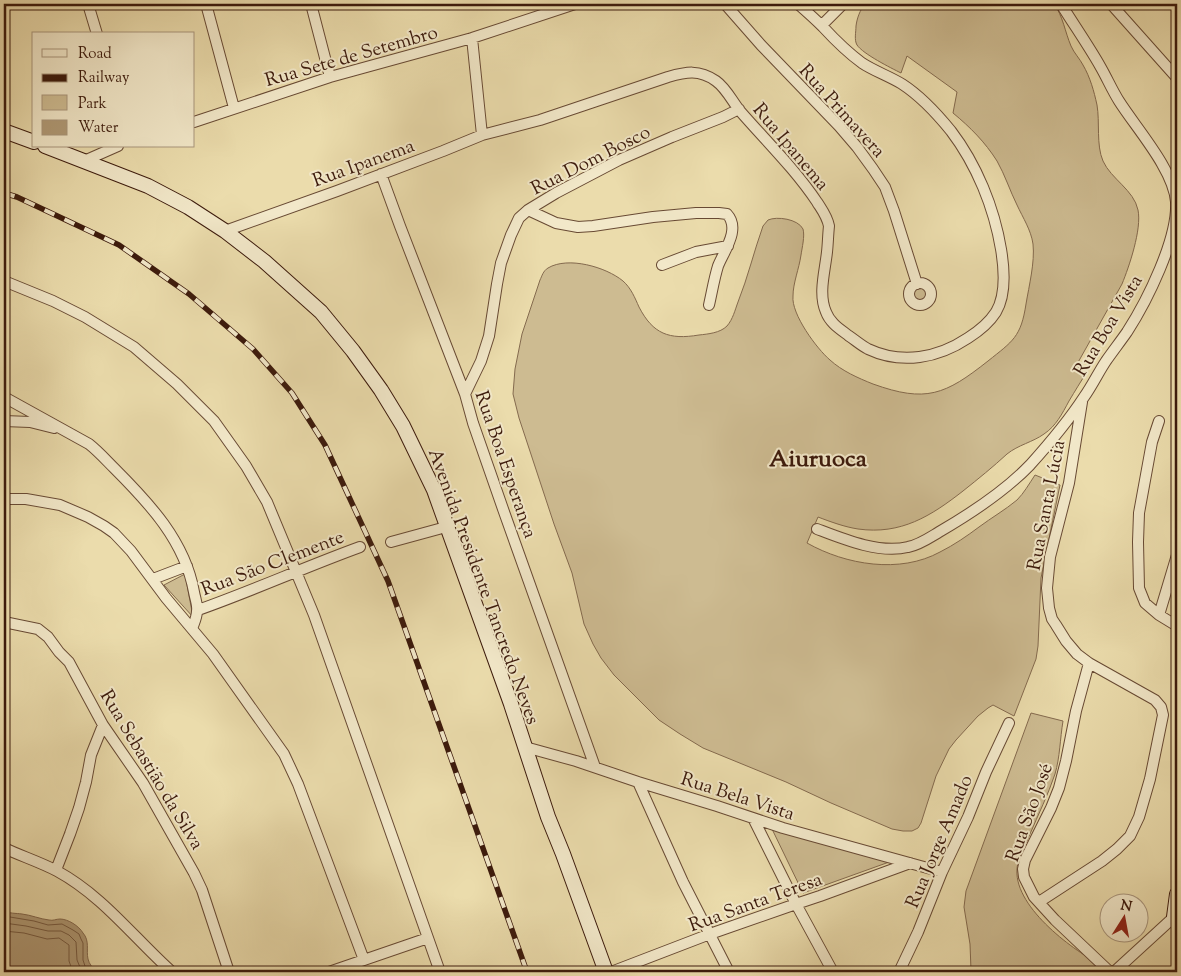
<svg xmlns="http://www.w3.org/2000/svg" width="1181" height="976" font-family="'Sorts Mill Goudy',serif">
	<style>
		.green { fill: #cdbb91; stroke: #846a4e }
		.water { fill: #b09a76; stroke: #82674c }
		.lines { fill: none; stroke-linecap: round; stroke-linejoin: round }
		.shore { stroke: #765a41; stroke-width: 1 }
		.street-casing { stroke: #684a34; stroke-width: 12 }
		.secondary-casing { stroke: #3c1a0c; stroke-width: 16 }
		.street { stroke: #f2e8c9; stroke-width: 10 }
		.secondary { stroke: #f2e8c9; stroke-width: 14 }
		.rail-casing { stroke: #3c1a0c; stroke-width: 5.5 }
		.rail { stroke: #f2e8c9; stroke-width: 4; stroke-dasharray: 11; stroke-linecap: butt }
		.labels { text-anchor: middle; stroke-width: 4; stroke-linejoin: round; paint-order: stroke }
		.street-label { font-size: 19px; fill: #3c1a0c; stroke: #f2e8c9 }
		.district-label { font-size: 24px; font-weight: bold; fill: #3c1a0c; stroke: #f2e8c9 }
	</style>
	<rect width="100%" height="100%" fill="#ebdcac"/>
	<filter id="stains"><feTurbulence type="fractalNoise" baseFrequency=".004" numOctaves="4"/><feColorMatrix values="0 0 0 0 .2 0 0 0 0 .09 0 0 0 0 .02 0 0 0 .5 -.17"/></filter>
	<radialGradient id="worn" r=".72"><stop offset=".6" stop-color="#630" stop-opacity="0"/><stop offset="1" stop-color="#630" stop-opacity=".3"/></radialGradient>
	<!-- green -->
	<path class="green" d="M 865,4 L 1054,4 C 1063,16 1065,32 1071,46 C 1074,53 1080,59 1083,65 C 1090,77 1094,91 1097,105 C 1100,122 1096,145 1103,161 C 1111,179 1134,190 1138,210 C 1142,229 1129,267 1122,284 L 1076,366 L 1087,372 C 1081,381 1075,391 1069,401 C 1062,414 1056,426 1044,434 C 1033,442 1018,445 1007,454 C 993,467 978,479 963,491 C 931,516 901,535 858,529 C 845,527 831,522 818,517 L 807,543 C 846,565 900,574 940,552 C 954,545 967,536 979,527 C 991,518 1005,510 1017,500 C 1024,493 1029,484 1035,475 L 1060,485 L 1041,578 L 1038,646 L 1036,659 L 1014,716 L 993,705 L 988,708 L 978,716 L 956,740 L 949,749 L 936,776 L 921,823 L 918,828 L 912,831 L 903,831 L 892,829 L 831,803 L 786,782 L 703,748 L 680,734 L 659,720 L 614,675 L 601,658 L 593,644 L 584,624 L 572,573 L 554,524 L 519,418 L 513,394 L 515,369 L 522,334 L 540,280 C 542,276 543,271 548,268 C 568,256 606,267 623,281 C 631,288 635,298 639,307 C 653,334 669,340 699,335 C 708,334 720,333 727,326 C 733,319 735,310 738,302 C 748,277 754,251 763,226 C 765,224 766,222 768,220 C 777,216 798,219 803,229 C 805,236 802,248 801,255 C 799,269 793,283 793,296 C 791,314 817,349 830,360 C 842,371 858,378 873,384 C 926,403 945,395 988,361 C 1013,341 1021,337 1026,304 C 1029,286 1035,262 1033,244 C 1031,230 1023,218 1017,205 C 1010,191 1005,175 997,161 C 985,142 970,127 953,113 L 957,92 L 907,56 L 901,73 C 891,68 863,54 857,45 C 854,40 856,32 856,26 C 857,18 860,10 865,4 Z
		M910 294a10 10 0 1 1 20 0a10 10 0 1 1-20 0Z
		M 185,574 L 193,617 L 164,585 Z
		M 1031,713 L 1063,721 C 1060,739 1060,757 1055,774 C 1048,795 1038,815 1030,834 C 1026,844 1020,853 1018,863 C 1008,901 1067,946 1096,962 L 1095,970 L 1049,969 L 971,970 L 970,944 L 964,907 L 966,891 Z
		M 772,829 L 892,861 L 803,893 Z"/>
	<!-- water -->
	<path class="water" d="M 4,910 C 9,914 16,913 22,914 C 31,915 40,919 49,920 C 53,921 56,919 60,919 C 68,919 79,926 83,933 C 90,941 86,950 88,959 C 89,964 93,968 96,972 L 4,972 Z"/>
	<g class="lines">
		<!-- shore -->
		<path class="shore" d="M 4,916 L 34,921 L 48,925 L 62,924 L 73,930 L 79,934 L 81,939 L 83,943 L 83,960 L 85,966 L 89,972
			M 4,923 L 26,926 L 48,931 L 61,931 L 69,935 L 76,942 L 77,960 L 82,972
			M 4,931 L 24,933 L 47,939 L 59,938 L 69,945 L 69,961 L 73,972"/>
		<!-- street casing -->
		<g class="street-casing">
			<path id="street" d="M 88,4 L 97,34
				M 206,4 L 234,108
				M 311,4 L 330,77
				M 725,4 L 761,45 L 839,126 L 857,147 L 873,169 L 885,187 L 894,211 L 917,284
				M 1111,4 L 1177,78
				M 822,25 L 843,4
				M 472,38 L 482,135
				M 194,122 L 330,77 L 472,38 L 575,4
				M 84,161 L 118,146
				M 381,174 L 400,226 L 465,394 L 473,423 L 503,509 L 595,767
				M 528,210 L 556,223 L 578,227 L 593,226 L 653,217 L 696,213 L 719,213 L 727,214 C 741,229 724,251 718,266 C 714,279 712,292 709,305
				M 225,231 L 337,191 L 443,151 L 482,135 L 540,120 L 668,77 C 686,72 699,69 716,81 C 726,88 732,101 740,111 C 766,141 795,169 817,202 C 822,210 827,216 829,226 C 828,235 828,243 827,252 C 825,271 818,294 826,312 C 830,323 840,329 849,336 C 855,340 862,346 868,349 C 902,365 938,358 968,338 C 979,331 989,323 996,312 C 1014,282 996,218 983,187 C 975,168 964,148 951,131 C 938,115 919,95 902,84 C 889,76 874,71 862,63 C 847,52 835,40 823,27 C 815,19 806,11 798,4
				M 662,265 L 696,252 L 728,246
				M 4,281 L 53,301 L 85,317 L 134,347 L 177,384 L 214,421 L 246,466 L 267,502 L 314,615 L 440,972
				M909 294a11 11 0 1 1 22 0a11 11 0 1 1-22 0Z
				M 465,394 L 481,361 L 489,336 L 497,284 L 501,263 L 511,235 L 519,218 L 528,210 L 556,193 L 619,160 L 672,137 L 723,117 L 739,109
				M 4,397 L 89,444 C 98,451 106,460 114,468 C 149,503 185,541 194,592 C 195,598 198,605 197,611 C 197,617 194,623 192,629
				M 4,421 L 30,422 L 54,428
				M 1159,421 L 1152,442 L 1139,513 L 1138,542 L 1139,588 L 1145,603 L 1159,615 L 1177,626
				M 4,499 L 26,499 L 60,505 L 88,517 L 104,526 L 114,533 L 131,551 L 166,598 L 213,654 L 284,754 L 298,784 L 364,960
				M 817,529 C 843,539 879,554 908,547 C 919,545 929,538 939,532 C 970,514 1005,491 1030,465 C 1048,445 1069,420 1084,397 C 1092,386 1098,373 1106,361 C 1113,351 1120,342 1127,332 C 1147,301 1178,239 1176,202 C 1174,170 1136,128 1119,101 C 1112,90 1107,78 1100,66 C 1088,45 1074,25 1061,4
				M 391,542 L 446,527
				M 153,579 L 187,566
				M 198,610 C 252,591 305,567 360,547
				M 1159,615 L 1177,555
				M 4,622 L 38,629 L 48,637 L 59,652 L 69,662 L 103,725 L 143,783 L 194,873 L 202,890 L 229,972
				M 1089,663 L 1076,711 L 1066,761 L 1059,788 L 1051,808 L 1025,860 L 1023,869 L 1024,877 L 1034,897 L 1055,920 L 1110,972
				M 525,747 L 576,761 L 638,782 L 717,806 L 783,828 L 942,872
				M 638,782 L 683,882 L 729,972
				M 753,818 L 796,904 L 833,972
				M 4,848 C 21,856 40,862 57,871 C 103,896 134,938 172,972
				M 56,870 L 70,834 L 79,808 L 86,782 L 91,755 L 103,725
				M 1039,902 L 1102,861 L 1117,849 L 1130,836 L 1139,817 L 1150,779 L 1163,715 L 1161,707 L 1155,700 L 1089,663 L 1077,654 L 1066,641 L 1056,625 L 1052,619 L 1049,608 L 1047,588 L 1050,557 L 1069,483 L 1082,402
				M 329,972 L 428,938
				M 611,972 L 710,934 L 796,904 L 820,896 L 910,863
				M 899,972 L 918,932 L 942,872 L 968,817 L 986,772 L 1009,723
				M 1114,972 L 1174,917"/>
		</g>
		<!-- secondary casing -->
		<g class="secondary-casing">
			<path id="secondary" d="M 4,131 L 34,142
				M 45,146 L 148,186 L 188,207 L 225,231 L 264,261 L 321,312 L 353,351 L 381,390 L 403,426 L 434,490 L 511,704 L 548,817 L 563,854 L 606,972
				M 1177,894 L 1174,917 L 1177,921"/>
		</g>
		<!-- street -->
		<use href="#street" class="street"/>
		<!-- secondary -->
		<use href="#secondary" class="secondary"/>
		<!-- rail casing -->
		<g class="rail-casing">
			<path id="rail" d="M 4,193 L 17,197 L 119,245 L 189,294 L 253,349 L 292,393 L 325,445 L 388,581 L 527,972"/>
		</g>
		<!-- rail -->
		<use href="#rail" class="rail"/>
	</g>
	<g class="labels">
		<!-- street labels -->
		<g class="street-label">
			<text transform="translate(351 55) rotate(-16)" y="7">Rua Sete de Setembro</text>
			<text transform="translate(843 110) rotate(48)" y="7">Rua Primavera</text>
			<text transform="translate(792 146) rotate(50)" y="7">Rua Ipanema</text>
			<text transform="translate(590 159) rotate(-27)" y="7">Rua Dom Bosco</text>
			<text transform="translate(363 162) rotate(-20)" y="7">Rua Ipanema</text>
			<text transform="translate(1107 325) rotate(-59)" y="7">Rua Boa Vista</text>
			<text transform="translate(507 464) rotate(71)" y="7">Rua Boa Esperança</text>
			<text transform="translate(1045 505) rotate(-79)" y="7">Rua Santa Lúcia</text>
			<text transform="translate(272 562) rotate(-21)" y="7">Rua São Clemente</text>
			<text transform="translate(485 586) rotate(70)" y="7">Avenida Presidente Tancredo Neves</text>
			<text transform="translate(153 769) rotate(59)" y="7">Rua Sebastião da Silva</text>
			<text transform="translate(738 795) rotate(18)" y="7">Rua Bela Vista</text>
			<text transform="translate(1028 812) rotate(-70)" y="7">Rua São José</text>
			<text transform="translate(938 841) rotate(-67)" y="7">Rua Jorge Amado</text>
			<text transform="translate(755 901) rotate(-20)" y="7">Rua Santa Teresa</text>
		</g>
		<!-- district labels -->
		<g class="district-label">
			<text x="818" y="466">Aiuruoca</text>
		</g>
	</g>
	<!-- margin -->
	<rect width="1181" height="976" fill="none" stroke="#ebdcac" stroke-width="20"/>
	<rect x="5" y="5" width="1171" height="966" fill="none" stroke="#3c1a0c" stroke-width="2.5"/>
	<rect x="10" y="10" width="1161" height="956" fill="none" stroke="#3c1a0c"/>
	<!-- legend -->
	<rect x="32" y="32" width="162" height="115" fill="#f2e8c9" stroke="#a9967d"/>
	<rect x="42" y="49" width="25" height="8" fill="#f2e8c9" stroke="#a9967d"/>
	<text x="78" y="58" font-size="15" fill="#3c1a0c">Road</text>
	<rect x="42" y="74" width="25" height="8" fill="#3c1a0c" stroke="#a9967d"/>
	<text x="78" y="82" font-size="15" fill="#3c1a0c">Railway</text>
	<rect x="42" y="95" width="25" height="15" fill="#cdbb91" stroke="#a9967d"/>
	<text x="78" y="108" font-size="15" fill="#3c1a0c">Park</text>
	<rect x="42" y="120" width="25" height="15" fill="#b09a76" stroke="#a9967d"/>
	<text x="78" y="132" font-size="15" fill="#3c1a0c">Water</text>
	<!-- north arrow -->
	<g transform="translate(1124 918) rotate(11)"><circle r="24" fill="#f2e8c9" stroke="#a9967d"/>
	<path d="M0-4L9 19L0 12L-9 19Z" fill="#8f2418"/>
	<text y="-8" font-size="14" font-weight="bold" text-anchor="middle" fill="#3c1a0c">N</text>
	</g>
	<rect width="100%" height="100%" filter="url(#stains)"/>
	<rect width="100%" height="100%" fill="url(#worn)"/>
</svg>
